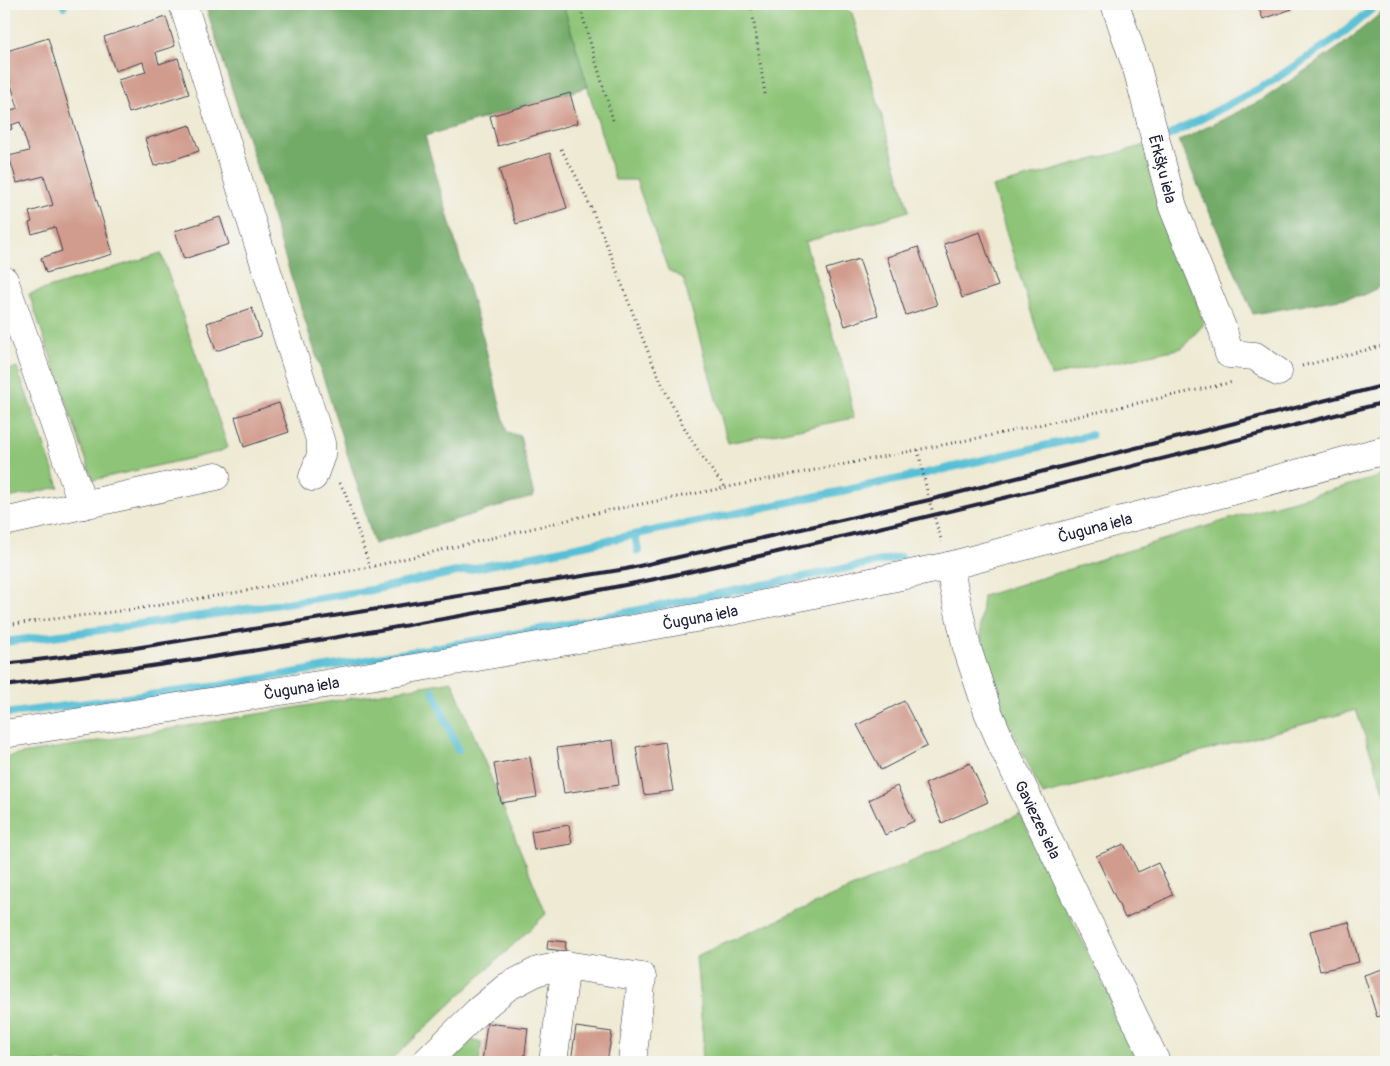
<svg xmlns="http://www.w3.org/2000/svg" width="1390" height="1066" font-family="Pangolin,sans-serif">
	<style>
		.green { fill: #8dc477; stroke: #587359 }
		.forest { fill: #72aa68; stroke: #4a6652 }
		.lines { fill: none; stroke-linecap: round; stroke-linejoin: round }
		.stream { stroke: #57bfd5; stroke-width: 8 }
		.building { fill: #d19c8e }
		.minor-casing { stroke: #414052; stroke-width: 29 }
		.path { stroke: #414052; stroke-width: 3; stroke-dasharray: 1 4; stroke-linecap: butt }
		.minor { stroke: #fff; stroke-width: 28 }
		.rail { stroke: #22223b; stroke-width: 4 }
		.labels { text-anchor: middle; stroke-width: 4.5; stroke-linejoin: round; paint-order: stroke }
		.street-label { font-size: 16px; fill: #22223b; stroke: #f6f6f2 }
	</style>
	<rect width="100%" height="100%" fill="#f6f6f2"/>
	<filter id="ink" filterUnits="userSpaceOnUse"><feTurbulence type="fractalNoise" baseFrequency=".02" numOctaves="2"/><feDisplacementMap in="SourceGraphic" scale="10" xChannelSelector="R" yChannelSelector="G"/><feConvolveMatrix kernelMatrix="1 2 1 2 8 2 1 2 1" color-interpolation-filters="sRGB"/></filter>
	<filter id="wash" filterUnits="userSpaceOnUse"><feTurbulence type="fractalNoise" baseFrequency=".0096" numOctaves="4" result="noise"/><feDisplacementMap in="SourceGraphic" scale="20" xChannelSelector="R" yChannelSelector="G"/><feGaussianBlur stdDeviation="1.12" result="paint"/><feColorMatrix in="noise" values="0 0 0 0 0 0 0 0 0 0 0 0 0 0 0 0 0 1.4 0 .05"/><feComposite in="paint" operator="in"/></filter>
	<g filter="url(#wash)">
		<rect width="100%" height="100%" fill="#eeead3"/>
		<!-- green -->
		<path class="green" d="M 563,4 L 837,4 L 852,13 L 909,211 L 805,242 L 846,377 L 854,418 L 728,443 L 683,278 L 668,270 L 636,180 L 615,180 Z
			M 1146,145 L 1204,324 L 1182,348 L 1051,376 L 992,187 Z
			M 161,253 L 228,447 L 219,452 L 93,480 L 29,294 Z
			M 17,367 L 59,487 L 4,499 L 4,371 Z
			M 1386,475 L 1386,797 L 1356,710 L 1043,795 L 983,670 L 980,624 L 983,596 L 1268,507 Z
			M 452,681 L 546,914 L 389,1062 L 4,1062 L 4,757 Z
			M 1020,814 L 1142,1062 L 701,1062 L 703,1040 L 696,956 Z
			M 469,1040 L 482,1042 L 479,1062 L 446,1062 Z"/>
		<!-- forest -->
		<path class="forest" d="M 205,4 L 563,4 L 588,87 L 425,136 L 483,338 L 507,432 L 520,436 L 534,496 L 374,544 L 359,491 Z
			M 1386,9 L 1386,284 L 1363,295 L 1253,314 L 1179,141 L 1262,100 L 1341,46 Z"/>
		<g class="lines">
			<!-- stream -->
			<path class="stream" d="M 63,4 L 64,6
				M 1170,135 L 1266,85 L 1337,38 L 1378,4
				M 635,535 L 638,551
				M 4,642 L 141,625 L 371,590 L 923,474 L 1091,435
				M 433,691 L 458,750
				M 4,714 L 219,686 L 575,623 L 901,557"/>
		</g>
		<g id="blocks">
			<!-- building -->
			<path class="building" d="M 1257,4 L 1290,4 L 1292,9 L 1263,19 Z
				M 166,17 L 175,46 L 156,52 L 159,64 L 178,58 L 189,94 L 129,113 L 118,80 L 146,72 L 143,62 L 115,71 L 104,37 Z
				M 48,38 L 113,254 L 46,273 L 41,258 L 62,251 L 55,227 L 32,234 L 29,223 L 32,222 L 29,212 L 53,205 L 44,176 L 17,183 L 9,156 L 29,151 L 20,122 L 11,125 L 12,129 L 4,132 L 4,112 L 18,108 L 4,61 L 4,52 Z
				M 570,93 L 578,123 L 498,146 L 490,116 Z
				M 190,125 L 199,151 L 154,166 L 145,139 Z
				M 550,153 L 567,208 L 516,224 L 499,169 Z
				M 220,217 L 229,244 L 184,259 L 175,231 Z
				M 980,232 L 998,286 L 962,298 L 944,244 Z
				M 918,247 L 937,305 L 906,315 L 887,257 Z
				M 859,259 L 878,315 L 845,326 L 826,269 Z
				M 252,308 L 261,336 L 216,351 L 207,323 Z
				M 279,403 L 289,432 L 244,447 L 235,417 Z
				M 904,701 L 927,746 L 881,770 L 857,725 Z
				M 613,740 L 619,785 L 564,793 L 557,748 Z
				M 665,742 L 673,791 L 644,795 L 636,747 Z
				M 530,757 L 537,797 L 501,803 L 494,764 Z
				M 970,763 L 988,802 L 942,823 L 925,784 Z
				M 897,786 L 914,821 L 885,835 L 869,800 Z
				M 569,825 L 572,844 L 534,850 L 531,831 Z
				M 1124,844 L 1138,872 L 1158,863 L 1173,895 L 1125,918 L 1096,856 Z
				M 1349,922 L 1359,962 L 1320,971 L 1310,931 Z
				M 548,940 L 566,942 L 565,951 L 547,949 Z
				M 1386,968 L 1386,1014 L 1377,1017 L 1364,975 Z
				M 487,1023 L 528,1028 L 524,1062 L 482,1062 Z
				M 576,1027 L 612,1032 L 607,1062 L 571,1062 Z"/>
		</g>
	</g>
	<g filter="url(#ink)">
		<use href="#blocks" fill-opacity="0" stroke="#414052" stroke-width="1"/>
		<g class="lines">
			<!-- minor casing -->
			<g class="minor-casing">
				<g id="minor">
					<path d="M 183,4 L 321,443 L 321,455 L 313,477"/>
					<path id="s1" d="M 1115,4 L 1138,72 L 1173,207 L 1223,330 L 1229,354 L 1255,356 L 1278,372"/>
					<path d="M 4,280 L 83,505"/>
					<path d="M 4,522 L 216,476"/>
					<path id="s2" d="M 949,566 L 967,648 L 988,712 L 1004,749 L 1156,1062"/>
					<path id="s3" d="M 4,734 L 325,684 L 712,615 L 949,566 L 1386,450"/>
					<path d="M 426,1062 L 477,1012 L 507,987 L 538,971 L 566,965 L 642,977 L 632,1062"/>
					<path d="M 553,1062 L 566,965"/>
				</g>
			</g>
			<!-- path -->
			<path class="path" d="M 579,4 L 613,120
				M 751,4 L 765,94
				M 561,149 C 626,259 642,388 726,488
				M 1302,366 L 1386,345
				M 918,450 L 929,500 L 942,542
				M 339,483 L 344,490 L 370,567
				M 4,625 L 136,609 L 239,592 L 370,567 L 601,512 L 998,434 L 1233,382"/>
			<!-- minor -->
			<use href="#minor" class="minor"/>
			<!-- rail -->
			<path class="rail" d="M 4,664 L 135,648 L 626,569 L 929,500 L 1386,385
				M 4,686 C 210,660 416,626 620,586 C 704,570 787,550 870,530 C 1042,490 1214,446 1386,402"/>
		</g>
	</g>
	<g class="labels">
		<!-- street labels -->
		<g class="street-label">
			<text dy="6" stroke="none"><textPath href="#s1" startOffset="172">Ērkšķu iela</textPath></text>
			<text dy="6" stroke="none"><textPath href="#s3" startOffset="1111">Čuguna iela</textPath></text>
			<text dy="6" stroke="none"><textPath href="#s3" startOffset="706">Čuguna iela</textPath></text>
			<text dy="6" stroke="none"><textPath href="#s3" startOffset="301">Čuguna iela</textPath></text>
			<text dy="6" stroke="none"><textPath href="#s2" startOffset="270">Gaviezes iela</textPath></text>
		</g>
	</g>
	<!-- margin -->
	<rect width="1390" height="1066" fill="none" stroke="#f6f6f2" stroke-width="20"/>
</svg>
